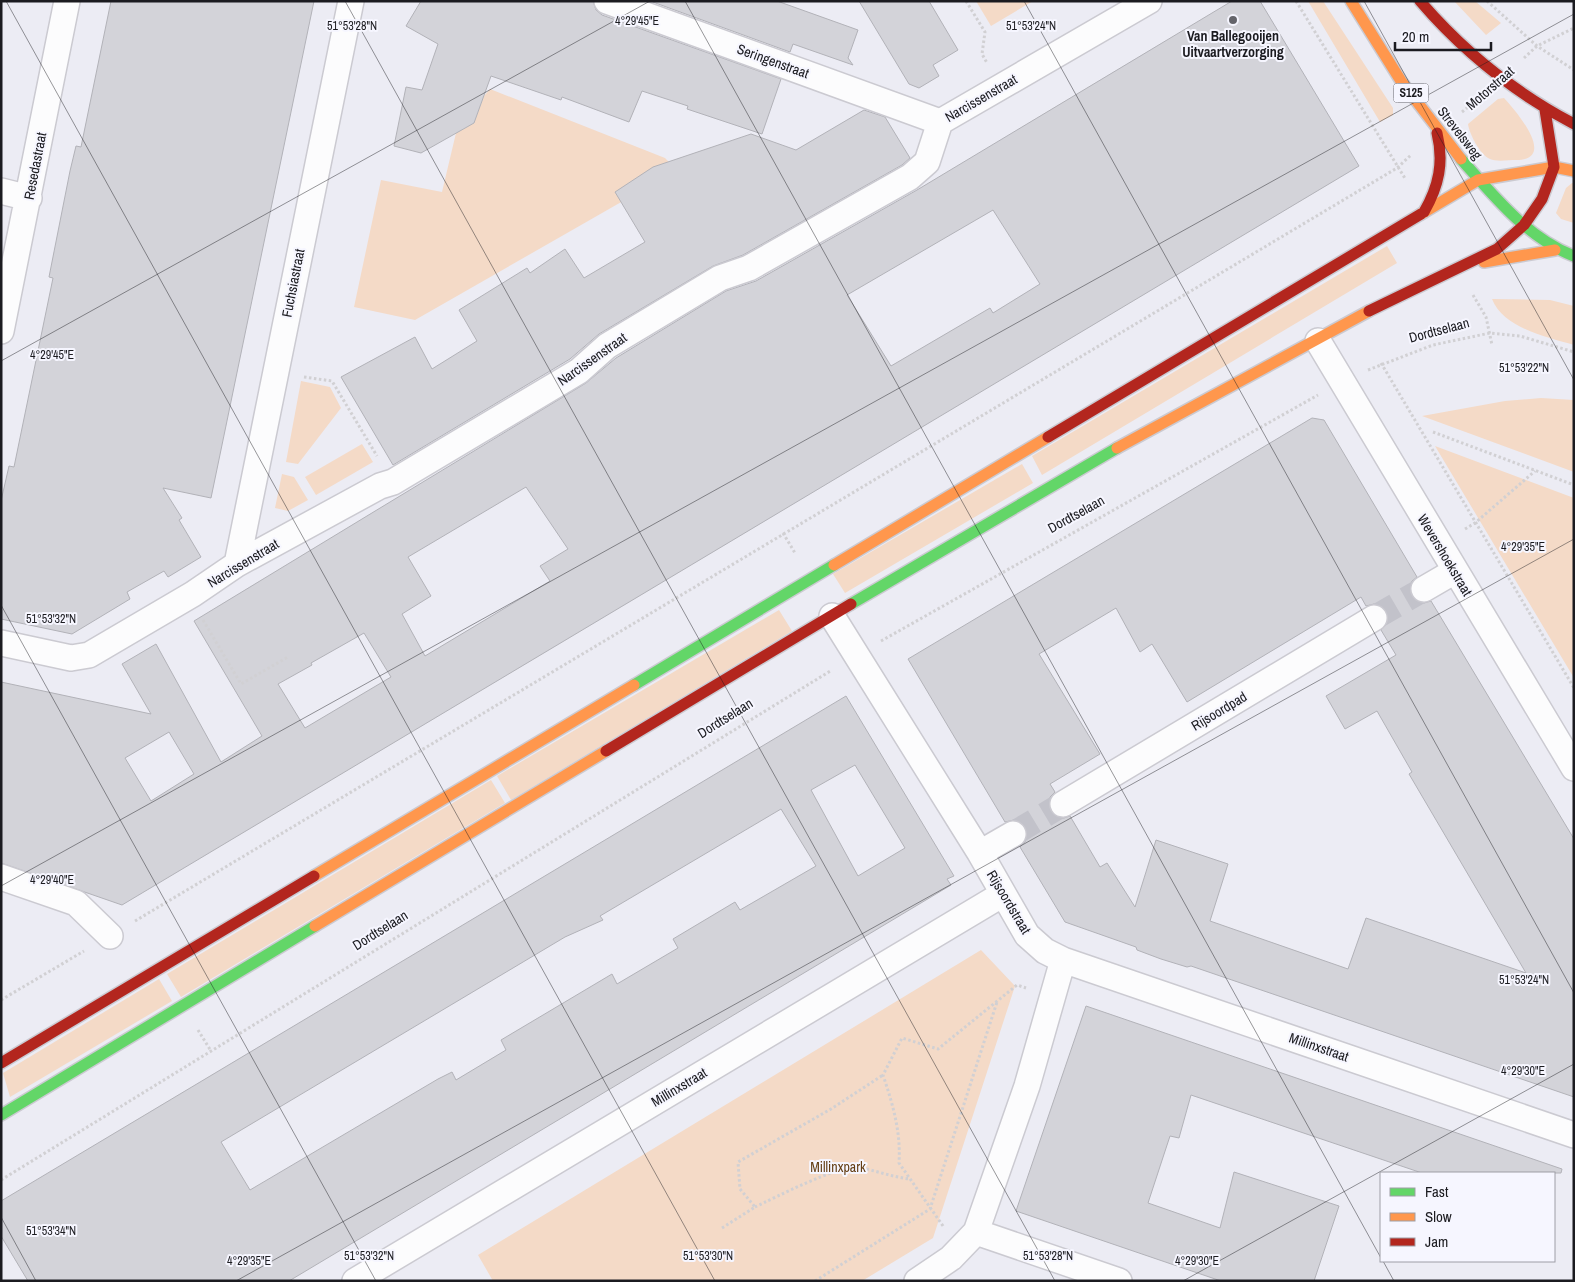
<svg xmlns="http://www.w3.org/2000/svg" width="1575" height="1282" font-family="'Archivo Narrow',sans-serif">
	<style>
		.green { fill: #f4dac7 }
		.building { fill: #d3d3d9; stroke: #b2b2b8; fill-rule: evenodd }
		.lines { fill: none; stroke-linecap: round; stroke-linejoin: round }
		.street-tunnel { stroke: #c2c2ca; stroke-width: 25; stroke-dasharray: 25 12; stroke-linecap: butt }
		.street-casing { stroke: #cbcad1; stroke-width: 28 }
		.fast-casing { stroke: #cbcad1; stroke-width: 14 }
		.slow-casing { stroke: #cbcad1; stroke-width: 14 }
		.jam-casing { stroke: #cbcad1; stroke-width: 14 }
		.path { stroke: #d1d0d3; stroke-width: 3; stroke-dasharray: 2.5 2.5; stroke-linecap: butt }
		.street { stroke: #fcfcfd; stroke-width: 25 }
		.fast { stroke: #63d668; stroke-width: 11 }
		.slow { stroke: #ff974d; stroke-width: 11 }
		.jam { stroke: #b3261e; stroke-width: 11 }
		.ticks { fill: none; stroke: #1b1b20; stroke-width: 1; stroke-opacity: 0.45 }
		.poi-dot { fill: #64646a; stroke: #f6f6ff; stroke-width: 2 }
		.labels { text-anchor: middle; stroke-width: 4; stroke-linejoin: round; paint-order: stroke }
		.shield { fill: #f6f6ff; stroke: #5d5d63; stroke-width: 1 }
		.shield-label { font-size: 12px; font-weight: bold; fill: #1b1b20 }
		.poi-label { font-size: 14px; font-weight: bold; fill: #1b1b20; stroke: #f6f6ff }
		.street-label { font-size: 14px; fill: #1b1b20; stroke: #f6f6ff }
		.park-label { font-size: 14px; fill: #623c12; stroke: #f6f6ff }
		.ticks-label { font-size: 12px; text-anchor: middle; fill: #1b1b20; stroke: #f6f6ff; stroke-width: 4; stroke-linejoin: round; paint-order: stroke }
	</style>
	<rect width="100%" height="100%" fill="#ececf4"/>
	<!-- green -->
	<path class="green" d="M 976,1 L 1033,1 L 991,26 Z
		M 1308,1 L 1323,1 L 1393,108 L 1393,115 L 1380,122 Z
		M 1454,1 L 1475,1 L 1501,23 L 1486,35 Z
		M 490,89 L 665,158 L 672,165 L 672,173 L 415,320 L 354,307 L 381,180 L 442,192 L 456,133 L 474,123 L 484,96 Z
		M 1504,98 C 1516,111 1558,160 1516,160 C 1509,160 1496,162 1490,159 C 1480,155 1469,133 1468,124 L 1498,99 Z
		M 1572,183 L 1574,183 L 1574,223 L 1561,219 L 1556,213 L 1566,188 Z
		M 1387,246 L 1397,263 L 1042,475 L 1032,456 Z
		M 1492,299 L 1550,300 L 1574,306 L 1574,345 C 1547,337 1503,328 1492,299 Z
		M 301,381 L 330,387 L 341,408 L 298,464 L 286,462 Z
		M 1541,398 L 1574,400 L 1574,472 L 1422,416 L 1505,401 Z
		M 362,444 L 373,462 L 316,495 L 305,477 Z
		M 1435,446 L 1574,498 L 1574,678 Z
		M 1022,464 L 1033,483 L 845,593 L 833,574 Z
		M 282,474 L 294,477 L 308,500 L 288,511 L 275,508 Z
		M 779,610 L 792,631 L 511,800 L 497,776 Z
		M 491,780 L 505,803 L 181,997 L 167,974 Z
		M 981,950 L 1015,986 L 933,1238 L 862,1281 L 493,1281 L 478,1255 Z
		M 159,979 L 172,1001 L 10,1097 L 3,1073 Z"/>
	<!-- building -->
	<path class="building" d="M 111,1 L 314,1 L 211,498 L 163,488 L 182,518 L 179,520 L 201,557 L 168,577 L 164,571 L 127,592 L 130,599 L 72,634 L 1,619 L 1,501 L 9,466 L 14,467 L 53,278 L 49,277 L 70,171 L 76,146 L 81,147 Z
		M 421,1 L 593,1 L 596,10 L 602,15 L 781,79 L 762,134 L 687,109 L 688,106 L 642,91 L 629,122 L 562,97 L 561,100 L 491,76 L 474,123 L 421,153 L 394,146 L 406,87 L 422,90 L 438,44 L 406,26 Z
		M 650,1 L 777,1 L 858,30 L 848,58 L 853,65 L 793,44 L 790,52 Z
		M 859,1 L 929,1 L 958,50 L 933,65 L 939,76 L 919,88 L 909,84 Z
		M 1232,1 L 1260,1 L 1359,166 L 122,905 L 1,863 L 1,682 L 151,714 L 122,664 L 156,644 L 221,762 L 262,736 L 194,621 L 586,383 L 616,358 L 726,291 L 756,281 L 917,190 ZM 993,210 L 1040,284 L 993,313 L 990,308 L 891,366 L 847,295 ZM 526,487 L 568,549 L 540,566 L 550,581 L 425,656 L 402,614 L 431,596 L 408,557 ZM 364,633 L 391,677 L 305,728 L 278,684 L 312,665 L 311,663 ZM 169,732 L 194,774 L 151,801 L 125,758 Z
		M 864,110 L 885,117 L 910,158 L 902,165 L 743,255 L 713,266 L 599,334 L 570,359 L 393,465 L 341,377 L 415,337 L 432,369 L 477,341 L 459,310 L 527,268 L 530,273 L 565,249 L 584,278 L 645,242 L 615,192 L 653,167 L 751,134 L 796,150 Z
		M 1312,418 L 1324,420 L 1417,577 L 1412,581 L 1410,589 L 1412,597 L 1424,603 L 1431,601 L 1574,839 L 1574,1097 L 1191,966 L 1187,967 L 1161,959 L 1137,950 L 1136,947 L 1065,922 L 1020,847 L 1025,842 L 1027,834 L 1025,826 L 1014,820 L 1005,822 L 908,659 ZM 1361,597 L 1366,606 L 1374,604 L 1386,610 L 1388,618 L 1386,625 L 1381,630 L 1396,655 L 1326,696 L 1345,729 L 1377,711 L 1412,772 L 1409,774 L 1526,973 L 1366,918 L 1348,969 L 1210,921 L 1228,864 L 1156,840 L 1135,907 L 1107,863 L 1100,867 L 1070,816 L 1064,818 L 1056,817 L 1050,811 L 1050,797 L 1055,792 L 1050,784 L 1100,754 L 1039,654 L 1116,608 L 1140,652 L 1152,644 L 1187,702 Z
		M 846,696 L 954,876 L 947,879 L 951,885 L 289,1281 L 28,1281 L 1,1236 L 1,1201 ZM 855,765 L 905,848 L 858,876 L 811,790 ZM 781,809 L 816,866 L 740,910 L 735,902 L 673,939 L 678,948 L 617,984 L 612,974 L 501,1040 L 506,1050 L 456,1080 L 452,1072 L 438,1079 L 250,1190 L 221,1142 L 565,937 L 603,920 L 600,916 Z
		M 1086,1006 L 1562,1169 L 1561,1173 L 1422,1173 L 1191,1095 L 1179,1138 L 1170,1136 L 1148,1203 L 1220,1228 L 1234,1172 L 1339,1206 L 1314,1281 L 1221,1281 L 1016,1211 Z"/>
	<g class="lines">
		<!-- street-tunnel -->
		<path class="street-tunnel" d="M 1374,618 L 1424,589
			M 1013,834 L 1063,804"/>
		<!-- street casing -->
		<g class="street-casing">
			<path id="street" d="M 607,1 L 940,122
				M 1,191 L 29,198
				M 1,331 L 67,1
				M 1318,341 L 1574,768
				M 237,564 L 351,1
				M 1424,589 L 1455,571
				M 832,616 L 980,853 L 1027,935 L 1045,951 L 1063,960 L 1027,1086 L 976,1232 L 951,1258 L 917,1281
				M 1,643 L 71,658 L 89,655 L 193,594 L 237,564 L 380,486 L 393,482 L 579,371 L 607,346 L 720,278 L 749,268 L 910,177 L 927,162 L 940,122 L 1149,1
				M 1063,804 L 1374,618
				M 980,853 L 1013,834
				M 1,877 L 76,903 L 110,936
				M 1063,960 L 1574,1135
				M 976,1232 L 1119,1281
				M 355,1281 L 1003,894"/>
		</g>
		<!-- fast casing -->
		<g class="fast-casing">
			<path id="fast" d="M 1461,159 C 1493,195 1527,238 1574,256
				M 851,604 L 1117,448
				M 634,685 L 834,565
				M 1,1115 L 315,926"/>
		</g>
		<!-- slow casing -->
		<g class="slow-casing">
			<path id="slow" d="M 1351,1 L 1401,81 L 1461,159
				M 1421,214 L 1478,180 L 1554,167 L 1574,171
				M 1484,262 L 1555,250
				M 1117,448 L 1369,311
				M 834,565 L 1048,437
				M 314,876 L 634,685
				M 315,926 L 606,751"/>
		</g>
		<!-- jam casing -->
		<g class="jam-casing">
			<path id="jam" d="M 1420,1 C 1463,51 1515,93 1574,124
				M 1424,212 C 1439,186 1444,162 1437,133
				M 1369,311 L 1497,249 L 1524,225 L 1542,199 L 1554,167 L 1545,110
				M 1048,437 L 1421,214
				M 606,751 L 851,604
				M 1,1063 L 314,876"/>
		</g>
		<!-- path -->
		<path class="path" d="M 966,1 L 985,32 L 982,54 L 987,63
			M 1296,1 L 1406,180
			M 1487,1 L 1537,46 L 1574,70
			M 1524,58 L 1537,46 L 1574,28
			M 1462,112 L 1478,99
			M 1473,295 L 1486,317 L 1492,345
			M 1381,363 L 1574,688
			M 1368,370 L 1433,345 L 1490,333 L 1520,336 L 1574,352
			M 304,377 L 332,381 L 377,456
			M 1433,432 L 1574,485
			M 1465,529 L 1475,523 L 1535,471
			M 783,533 L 795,553
			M 203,620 L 241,684 L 288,657
			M 881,641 L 1318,395
			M 135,921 L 1397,168 L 1411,155
			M 1,1000 L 84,951
			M 198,1030 L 211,1051
			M 1,1180 L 832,670
			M 755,1207 C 774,1198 839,1165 857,1167 C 874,1170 892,1177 910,1179
			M 943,1226 L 899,1163 C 901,1132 893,1105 883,1075 L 902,1038 L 938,1049 L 1017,985 L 1026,988
			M 722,1228 L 755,1207 L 740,1189 L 738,1162 L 831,1109 L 883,1075
			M 815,1281 L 930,1209 L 997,1002"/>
		<!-- street -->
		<use href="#street" class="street"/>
		<!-- fast -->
		<use href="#fast" class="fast"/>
		<!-- slow -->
		<use href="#slow" class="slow"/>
		<!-- jam -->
		<use href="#jam" class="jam"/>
	</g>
	<!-- ticks -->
	<path class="ticks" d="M 6,1 L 715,1281M 345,1 L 1055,1281M 685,1 L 1381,1258M 1024,1 L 1574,993M 1364,1 L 1574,380M 1,361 L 650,1M 1,605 L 376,1281M 1,886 L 1574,14M 1,1217 L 36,1281M 1383,1261 L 1394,1281M 236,1281 L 1574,539M 1183,1281 L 1574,1064"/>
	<!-- markers -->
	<circle class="poi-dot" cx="1233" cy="20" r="5"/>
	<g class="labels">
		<!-- shield labels -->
		<rect class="shield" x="1393.5" y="83.5" width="35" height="19" rx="4"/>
		<g class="shield-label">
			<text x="1411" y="97">S125</text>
		</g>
		<!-- poi labels -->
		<g class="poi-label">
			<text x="1233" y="41">Van Ballegooijen<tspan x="1233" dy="16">Uitvaartverzorging</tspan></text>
		</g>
		<!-- street labels -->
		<g class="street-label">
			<text transform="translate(773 61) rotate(20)" y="5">Seringenstraat</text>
			<text transform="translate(1490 88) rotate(-41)" y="5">Motorstraat</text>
			<text transform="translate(981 98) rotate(-30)" y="5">Narcissenstraat</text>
			<text transform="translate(1460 133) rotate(52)" y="5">Strevelsweg</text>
			<text transform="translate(35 166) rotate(-79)" y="5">Resedastraat</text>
			<text transform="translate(293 283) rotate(-79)" y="5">Fuchsiastraat</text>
			<text transform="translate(1439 330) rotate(-15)" y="5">Dordtselaan</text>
			<text transform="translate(592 359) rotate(-35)" y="5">Narcissenstraat</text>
			<text transform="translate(1076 514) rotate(-29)" y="5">Dordtselaan</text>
			<text transform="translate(1445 555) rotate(59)" y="5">Wevershoekstraat</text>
			<text transform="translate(243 563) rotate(-31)" y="5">Narcissenstraat</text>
			<text transform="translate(1219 711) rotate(-31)" y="5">Rijsoordpad</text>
			<text transform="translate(725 718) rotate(-32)" y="5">Dordtselaan</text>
			<text transform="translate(1009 902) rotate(59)" y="5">Rijsoordstraat</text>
			<text transform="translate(380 930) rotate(-32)" y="5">Dordtselaan</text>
			<text transform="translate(1319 1047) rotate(19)" y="5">Millinxstraat</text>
			<text transform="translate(679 1087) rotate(-31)" y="5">Millinxstraat</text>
		</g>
		<!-- park labels -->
		<g class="park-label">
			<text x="838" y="1172">Millinxpark</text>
		</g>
	</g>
	<g class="ticks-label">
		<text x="637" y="25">4°29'45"E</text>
		<text x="352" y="30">51°53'28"N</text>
		<text x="1031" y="30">51°53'24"N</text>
		<text x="52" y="359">4°29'45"E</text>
		<text x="1524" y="372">51°53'22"N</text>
		<text x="1523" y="551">4°29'35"E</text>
		<text x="51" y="623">51°53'32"N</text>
		<text x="52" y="884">4°29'40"E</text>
		<text x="1524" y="984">51°53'24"N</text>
		<text x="1523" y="1075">4°29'30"E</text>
		<text x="51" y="1235">51°53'34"N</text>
		<text x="369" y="1260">51°53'32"N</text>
		<text x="708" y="1260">51°53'30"N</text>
		<text x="1048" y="1260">51°53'28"N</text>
		<text x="249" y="1265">4°29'35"E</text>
		<text x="1197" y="1265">4°29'30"E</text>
	</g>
	<!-- border -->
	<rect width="1575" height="1282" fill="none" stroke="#1b1b20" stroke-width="5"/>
	<!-- legend -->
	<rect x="1380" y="1172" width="175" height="90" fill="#f6f6ff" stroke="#9e9ea6"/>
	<rect x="1390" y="1188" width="25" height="8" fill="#63d668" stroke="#9e9ea6"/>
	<text x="1425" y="1197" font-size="15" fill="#1b1b20">Fast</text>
	<rect x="1390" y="1213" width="25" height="8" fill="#ff974d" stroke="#9e9ea6"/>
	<text x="1425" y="1222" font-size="15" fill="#1b1b20">Slow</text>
	<rect x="1390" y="1238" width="25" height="8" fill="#b3261e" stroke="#9e9ea6"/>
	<text x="1425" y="1247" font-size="15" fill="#1b1b20">Jam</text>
	<!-- scale -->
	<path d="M1395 42v8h96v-8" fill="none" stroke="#1b1b20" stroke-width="2.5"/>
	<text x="1402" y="42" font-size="15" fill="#1b1b20" stroke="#f6f6ff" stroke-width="4" paint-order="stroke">20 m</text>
</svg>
